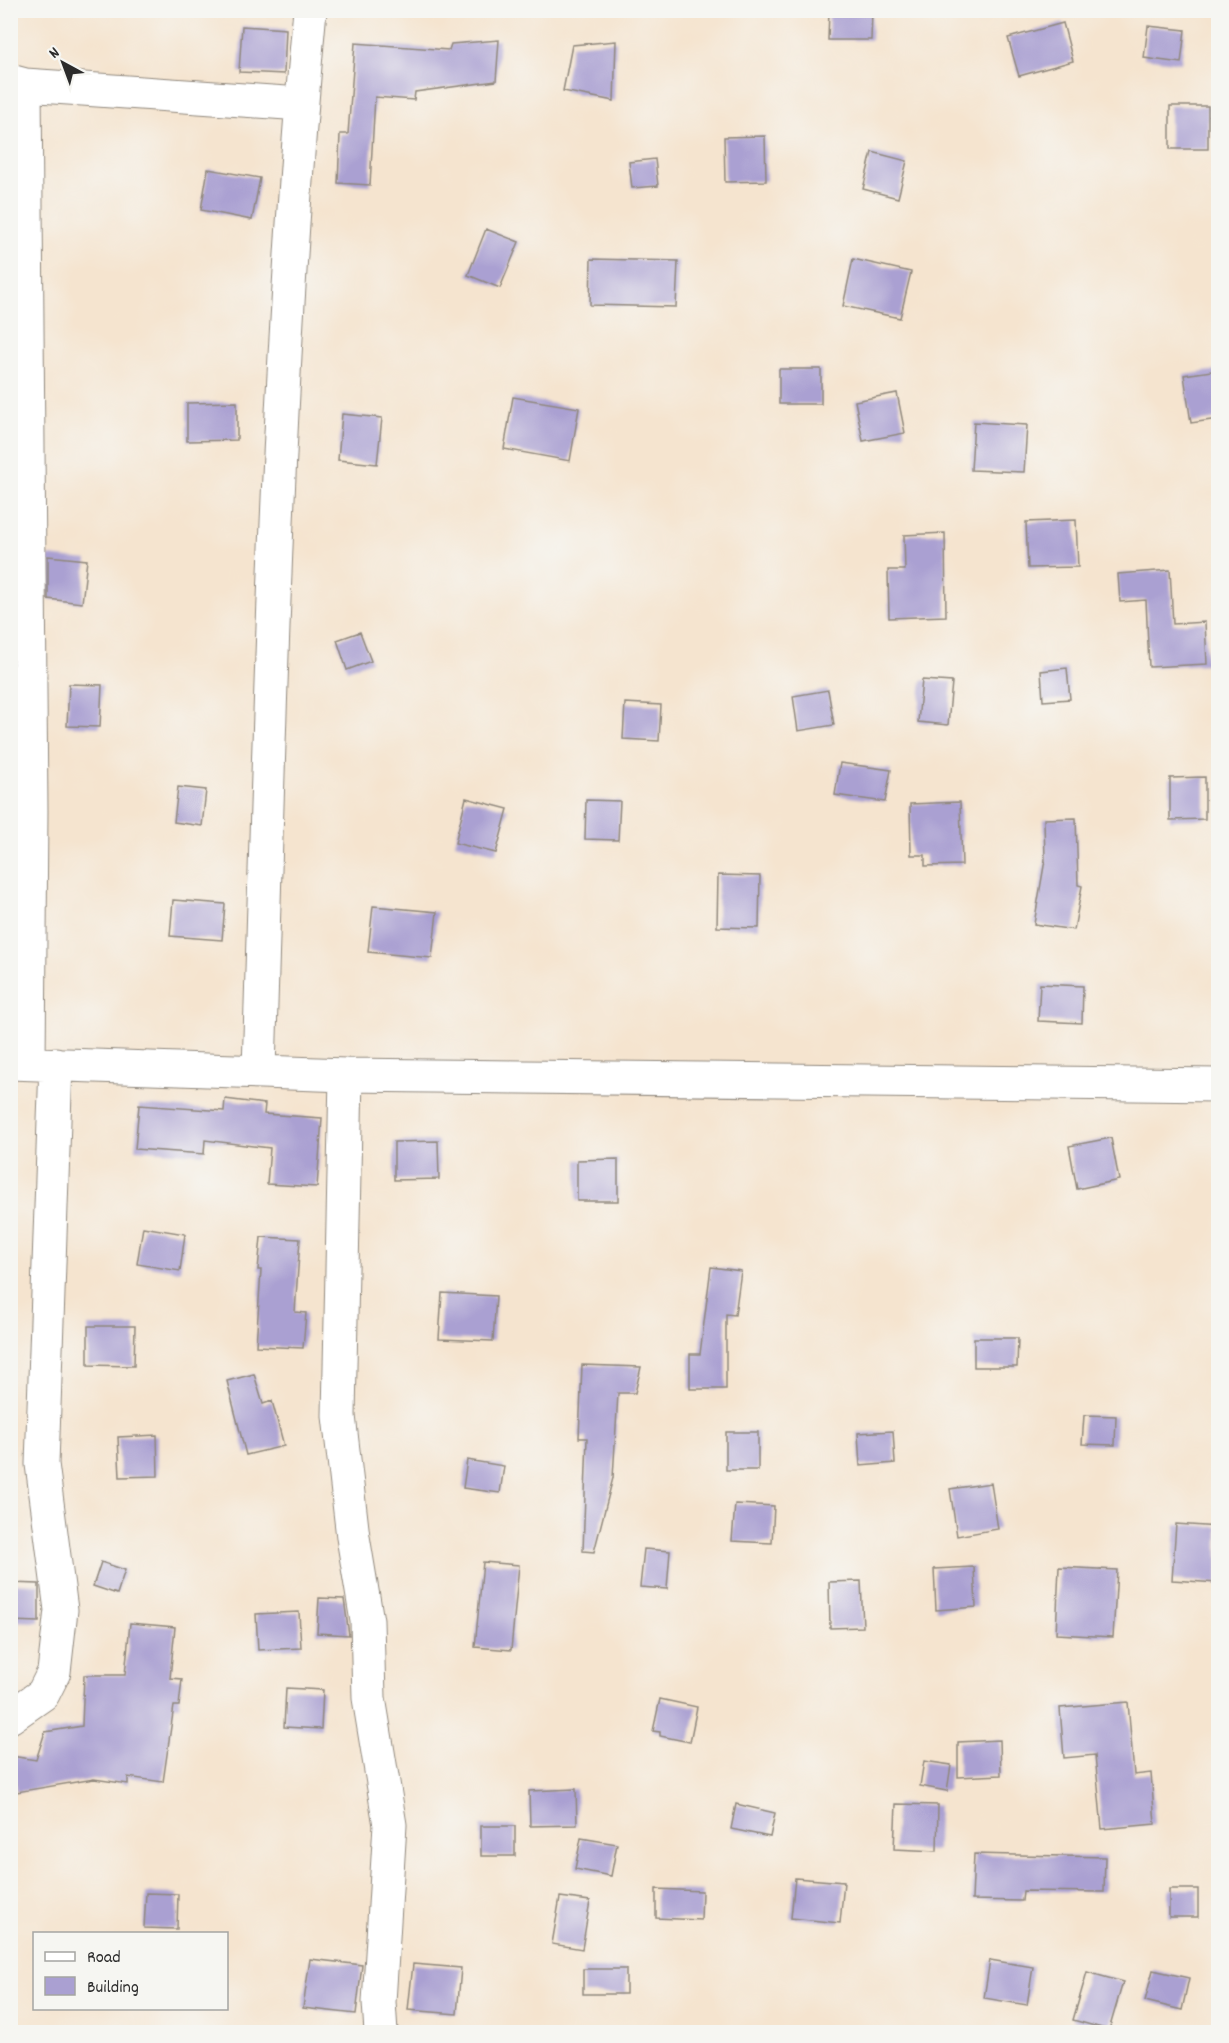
<svg xmlns="http://www.w3.org/2000/svg" width="1229" height="2043" font-family="Dekko,sans-serif">
	<style>
		.building { fill: #aaa0d2 }
		.lines { fill: none; stroke-linecap: round; stroke-linejoin: round }
		.street-casing { stroke: #90887d; stroke-width: 35 }
		.street { stroke: #fff; stroke-width: 33 }
	</style>
	<rect width="100%" height="100%" fill="#f6f6f2"/>
	<filter id="ink" filterUnits="userSpaceOnUse"><feTurbulence type="fractalNoise" baseFrequency=".0167" numOctaves="2"/><feDisplacementMap in="SourceGraphic" scale="12" xChannelSelector="R" yChannelSelector="G"/><feConvolveMatrix kernelMatrix="1 2 1 2 8 2 1 2 1" color-interpolation-filters="sRGB"/></filter>
	<filter id="wash" filterUnits="userSpaceOnUse"><feTurbulence type="fractalNoise" baseFrequency=".008" numOctaves="4" result="noise"/><feDisplacementMap in="SourceGraphic" scale="24" xChannelSelector="R" yChannelSelector="G"/><feGaussianBlur stdDeviation="1.35" result="paint"/><feColorMatrix in="noise" values="0 0 0 0 0 0 0 0 0 0 0 0 0 0 0 0 0 1.4 0 .05"/><feComposite in="paint" operator="in"/></filter>
	<g filter="url(#wash)">
		<rect width="100%" height="100%" fill="#f5e4cf"/>
		<g id="blocks">
			<!-- building -->
			<path class="building" d="M 829,10 L 872,10 L 871,40 L 828,40 Z
				M 1063,23 L 1073,61 L 1019,76 L 1008,38 Z
				M 242,26 L 286,29 L 284,74 L 239,72 Z
				M 1148,26 L 1185,30 L 1181,63 L 1144,58 Z
				M 499,40 L 496,81 L 415,92 L 414,100 L 375,97 L 370,185 L 338,183 L 340,134 L 348,134 L 355,43 L 449,50 L 451,44 Z
				M 616,41 L 614,101 L 563,91 L 572,45 Z
				M 1170,106 L 1208,106 L 1208,149 L 1170,149 Z
				M 765,136 L 766,181 L 725,182 L 724,137 Z
				M 872,152 L 907,161 L 898,198 L 863,189 Z
				M 655,159 L 658,186 L 632,188 L 629,162 Z
				M 208,169 L 260,178 L 252,220 L 201,210 Z
				M 486,229 L 519,242 L 500,288 L 468,275 Z
				M 591,259 L 678,261 L 676,307 L 590,305 Z
				M 853,259 L 911,272 L 900,318 L 843,306 Z
				M 779,369 L 821,369 L 821,404 L 779,404 Z
				M 1218,370 L 1218,419 L 1191,423 L 1184,375 Z
				M 897,393 L 905,433 L 863,441 L 855,401 Z
				M 513,397 L 579,408 L 570,461 L 504,449 Z
				M 237,402 L 237,440 L 187,441 L 187,403 Z
				M 342,414 L 382,418 L 377,464 L 338,460 Z
				M 974,422 L 1027,425 L 1024,472 L 971,470 Z
				M 1076,520 L 1078,567 L 1028,568 L 1026,522 Z
				M 945,533 L 946,616 L 889,618 L 888,570 L 905,570 L 904,535 Z
				M 48,556 L 87,560 L 82,603 L 48,599 Z
				M 1170,570 L 1173,624 L 1205,622 L 1207,664 L 1149,667 L 1146,600 L 1120,602 L 1118,574 Z
				M 360,632 L 371,661 L 347,670 L 337,640 Z
				M 1067,668 L 1070,699 L 1043,701 L 1041,671 Z
				M 922,680 L 952,682 L 948,725 L 918,722 Z
				M 69,684 L 102,685 L 100,727 L 67,726 Z
				M 828,690 L 834,725 L 798,731 L 793,696 Z
				M 625,703 L 661,705 L 659,741 L 623,739 Z
				M 840,763 L 891,770 L 885,802 L 835,795 Z
				M 1205,777 L 1205,819 L 1170,820 L 1170,778 Z
				M 178,787 L 206,790 L 202,826 L 174,822 Z
				M 466,798 L 508,809 L 496,853 L 455,843 Z
				M 586,800 L 620,801 L 618,840 L 585,839 Z
				M 960,802 L 962,865 L 925,866 L 925,855 L 911,855 L 910,804 Z
				M 1076,818 L 1078,885 L 1082,886 L 1074,930 L 1034,924 L 1045,860 L 1044,819 Z
				M 718,875 L 760,876 L 759,928 L 717,927 Z
				M 173,900 L 225,904 L 222,940 L 170,936 Z
				M 373,906 L 437,912 L 432,958 L 368,952 Z
				M 1040,984 L 1083,986 L 1082,1023 L 1038,1021 Z
				M 225,1099 L 265,1104 L 264,1114 L 322,1118 L 317,1187 L 267,1184 L 270,1148 L 205,1140 L 204,1154 L 135,1149 L 139,1105 L 224,1111 Z
				M 1111,1138 L 1119,1180 L 1077,1189 L 1069,1146 Z
				M 438,1141 L 439,1179 L 394,1180 L 394,1142 Z
				M 618,1159 L 618,1201 L 577,1201 L 577,1160 Z
				M 143,1227 L 185,1234 L 180,1271 L 137,1264 Z
				M 261,1237 L 300,1239 L 295,1312 L 306,1313 L 303,1348 L 256,1346 L 261,1270 L 258,1270 Z
				M 711,1267 L 741,1271 L 735,1315 L 726,1314 L 726,1389 L 690,1389 L 690,1354 L 700,1354 Z
				M 442,1293 L 496,1296 L 493,1341 L 439,1339 Z
				M 88,1326 L 135,1326 L 134,1366 L 88,1365 Z
				M 974,1338 L 1018,1338 L 1017,1367 L 974,1367 Z
				M 582,1365 L 641,1367 L 635,1393 L 618,1393 L 613,1478 L 594,1552 L 583,1551 L 587,1438 L 579,1438 Z
				M 254,1374 L 263,1404 L 272,1401 L 284,1446 L 246,1455 L 227,1381 Z
				M 1084,1415 L 1116,1416 L 1115,1445 L 1082,1444 Z
				M 893,1431 L 895,1463 L 860,1466 L 858,1433 Z
				M 726,1432 L 758,1432 L 758,1470 L 726,1470 Z
				M 157,1435 L 158,1476 L 120,1477 L 118,1437 Z
				M 467,1460 L 504,1466 L 500,1493 L 463,1488 Z
				M 991,1483 L 998,1529 L 957,1536 L 950,1489 Z
				M 735,1504 L 774,1506 L 772,1543 L 732,1541 Z
				M 1176,1524 L 1218,1527 L 1218,1583 L 1172,1580 Z
				M 644,1549 L 670,1551 L 667,1589 L 640,1587 Z
				M 101,1562 L 125,1570 L 117,1594 L 93,1586 Z
				M 483,1562 L 519,1565 L 511,1650 L 475,1647 Z
				M 974,1567 L 976,1607 L 936,1610 L 934,1569 Z
				M 1059,1567 L 1117,1570 L 1113,1637 L 1056,1634 Z
				M 861,1581 L 863,1627 L 830,1628 L 829,1582 Z
				M 10,1583 L 39,1584 L 39,1622 L 10,1621 Z
				M 319,1598 L 344,1599 L 349,1635 L 317,1633 Z
				M 299,1612 L 301,1648 L 258,1650 L 256,1614 Z
				M 130,1623 L 175,1627 L 170,1678 L 182,1679 L 179,1706 L 174,1706 L 163,1782 L 128,1777 L 128,1784 L 94,1779 L 17,1792 L 11,1756 L 36,1760 L 45,1732 L 82,1726 L 84,1675 L 125,1675 Z
				M 286,1688 L 323,1690 L 321,1729 L 284,1727 Z
				M 660,1699 L 697,1707 L 690,1742 L 660,1736 L 660,1732 L 653,1731 Z
				M 1128,1702 L 1134,1775 L 1151,1773 L 1155,1824 L 1102,1829 L 1095,1755 L 1064,1758 L 1060,1708 Z
				M 1000,1740 L 1001,1775 L 958,1777 L 958,1742 Z
				M 924,1761 L 951,1765 L 947,1791 L 920,1786 Z
				M 576,1789 L 577,1825 L 530,1826 L 529,1791 Z
				M 736,1804 L 775,1813 L 770,1837 L 731,1829 Z
				M 896,1804 L 938,1805 L 937,1851 L 894,1849 Z
				M 481,1826 L 515,1826 L 515,1856 L 481,1856 Z
				M 581,1838 L 617,1844 L 611,1876 L 575,1869 Z
				M 974,1854 L 1105,1857 L 1104,1892 L 1023,1891 L 1022,1901 L 972,1900 Z
				M 795,1878 L 844,1882 L 840,1923 L 791,1918 Z
				M 656,1889 L 702,1891 L 701,1920 L 656,1918 Z
				M 1169,1889 L 1198,1889 L 1198,1917 L 1169,1917 Z
				M 146,1893 L 178,1894 L 177,1929 L 144,1928 Z
				M 560,1897 L 590,1901 L 582,1949 L 552,1944 Z
				M 310,1959 L 362,1965 L 356,2014 L 303,2008 Z
				M 990,1960 L 1033,1967 L 1027,2005 L 984,1998 Z
				M 413,1964 L 461,1968 L 457,2014 L 408,2010 Z
				M 583,1969 L 626,1969 L 626,1994 L 583,1994 Z
				M 1153,1970 L 1189,1978 L 1182,2010 L 1145,2001 Z
				M 1087,1972 L 1123,1982 L 1109,2030 L 1073,2020 Z"/>
		</g>
	</g>
	<g filter="url(#ink)">
		<use href="#blocks" fill-opacity="0" stroke="#90887d" stroke-width="1.5"/>
		<g class="lines">
			<!-- street casing -->
			<g class="street-casing">
				<path id="street" d="M 10,81 L 25,85 L 301,104
					M 25,85 L 31,811 L 29,1063
					M 10,1063 L 346,1075 L 1218,1085
					M 259,1070 C 270,717 277,363 310,10
					M 346,1075 L 339,1416 L 353,1537 L 367,1621 L 369,1698 L 390,1825 L 379,2002 L 381,2032
					M 10,1717 L 43,1694 L 54,1672 L 61,1610 L 42,1464 L 56,1064"/>
			</g>
			<!-- street -->
			<use href="#street" class="street"/>
		</g>
	</g>
	<!-- margin -->
	<rect width="1229" height="2043" fill="none" stroke="#f6f6f2" stroke-width="36"/>
	<!-- legend -->
	<rect x="33" y="1932" width="195" height="78" fill="#f6f6f2" stroke="#a5a5a2" stroke-width="1.5"/>
	<rect x="45" y="1952" width="30" height="9" fill="#ffffff" stroke="#a5a5a2" stroke-width="1.5"/>
	<text x="87" y="1962" font-size="18" fill="#2b2b2b">Road</text>
	<rect x="45" y="1977" width="30" height="18" fill="#aaa0d2" stroke="#a5a5a2" stroke-width="1.5"/>
	<text x="87" y="1992" font-size="18" fill="#2b2b2b">Building</text>
	<!-- north arrow -->
	<g transform="translate(63 63) rotate(319)" stroke="#f6f6f2" stroke-width="4.5" paint-order="stroke">
	<path d="M0-4.5L10 22L0 15L-10 22Z" fill="#2b2b2b"/>
	<text y="-9" font-size="16" font-weight="bold" text-anchor="middle" fill="#2b2b2b">N</text>
	</g>
</svg>
